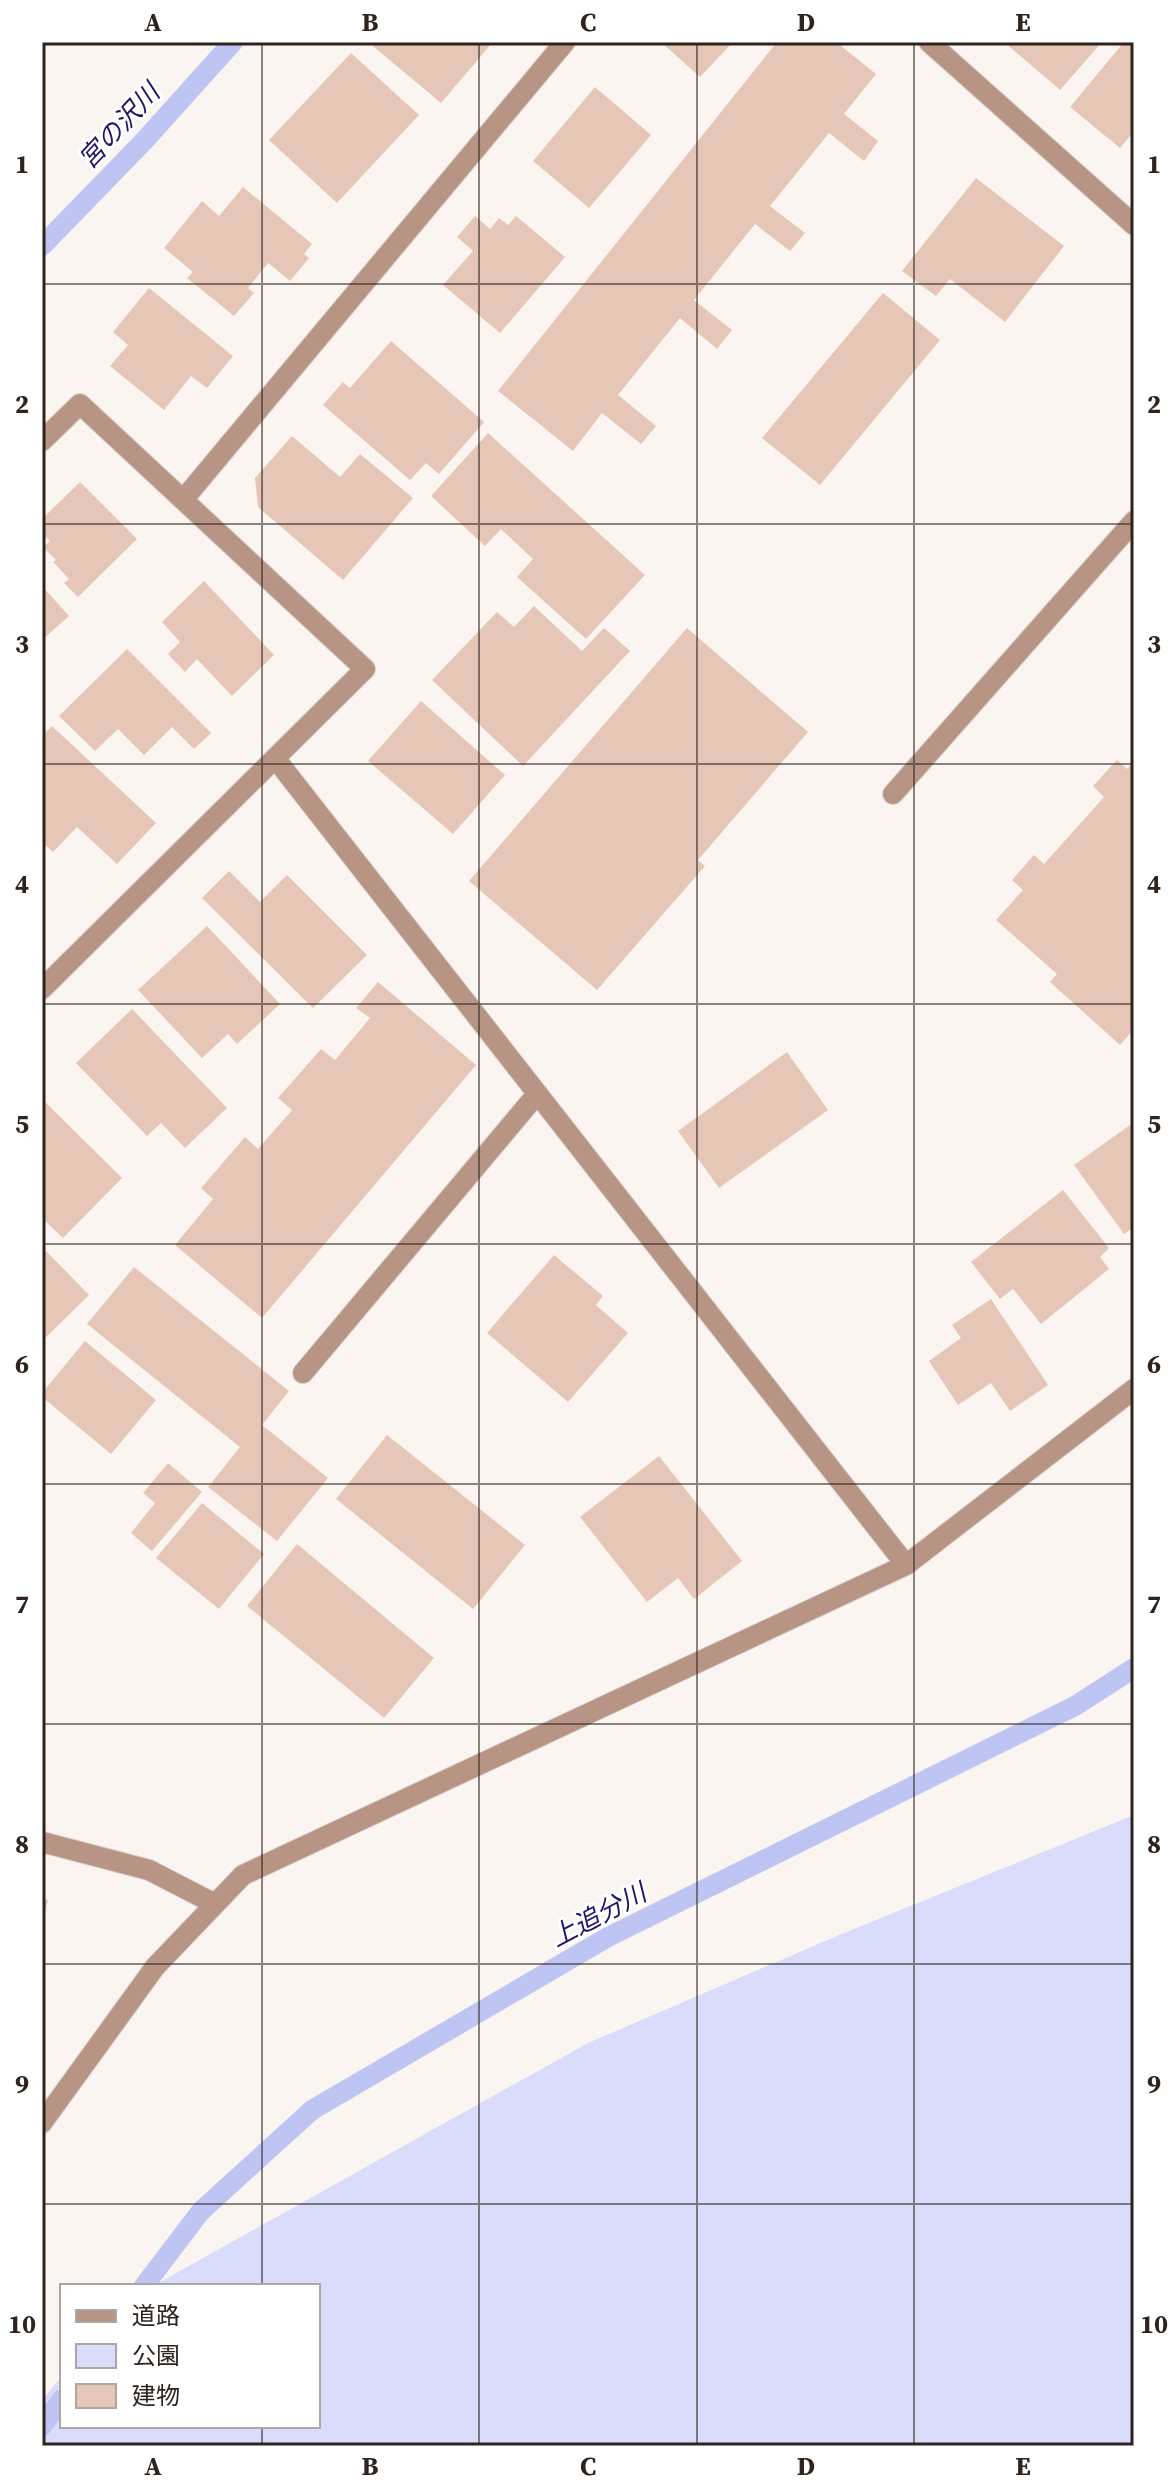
<svg xmlns="http://www.w3.org/2000/svg" width="1176" height="2488" font-family="'Source Serif 4','Noto Sans JP',serif">
	<style>
		.green { fill: #d9ddfb }
		.lines { fill: none; stroke-linecap: round; stroke-linejoin: round }
		.stream { stroke: #bfc5f3; stroke-width: 20 }
		.building { fill: #e5c6b7 }
		.service-casing { stroke: #d6cfcc; stroke-width: 22 }
		.minor-casing { stroke: #d6cfcc; stroke-width: 22 }
		.service { stroke: #b79484; stroke-width: 20 }
		.minor { stroke: #b79484; stroke-width: 20 }
		.grid { fill: none; stroke: #2e231d; stroke-width: 2; stroke-opacity: 0.55 }
		.labels { text-anchor: middle; stroke-width: 6; stroke-linejoin: round; paint-order: stroke }
		.water-label { font-size: 26px; font-style: italic; fill: #21146a; stroke: #fff }
		.neatline { fill: none; stroke: #2e231d; stroke-width: 3 }
		.grid-label { font-size: 26px; text-anchor: middle; font-weight: bold; fill: #2e231d }
	</style>
	<rect width="100%" height="100%" fill="#fbf5f2"/>
	<!-- green -->
	<path class="green" d="M 1134,1815 L 1134,2446 L 42,2446 L 42,2400 L 62,2376 L 62,2426 L 318,2426 L 318,2286 L 153,2286 L 588,2043 L 839,1935 Z"/>
	<g class="lines">
		<!-- stream -->
		<path class="stream" d="M 42,246 L 144,141 L 233,42
			M 144,2286 L 201,2211 L 312,2110 L 608,1937 L 1075,1706 L 1134,1668
			M 42,2426 L 62,2399"/>
	</g>
	<!-- building -->
	<path class="building" d="M 368,42 L 493,42 L 441,103 Z
		M 661,42 L 733,42 L 700,77 Z
		M 777,42 L 836,42 L 876,74 L 844,114 L 878,141 L 864,161 L 829,133 L 770,206 L 805,233 L 790,251 L 755,224 L 694,300 L 732,330 L 717,349 L 680,318 L 618,395 L 656,426 L 641,444 L 602,413 L 573,451 L 498,391 Z
		M 1004,42 L 1102,42 L 1060,90 Z
		M 1124,42 L 1134,42 L 1134,131 L 1120,148 L 1070,107 Z
		M 351,53 L 419,115 L 337,203 L 269,140 Z
		M 595,87 L 651,135 L 589,208 L 533,161 Z
		M 976,178 L 1064,246 L 1005,322 L 950,279 L 936,296 L 902,271 Z
		M 243,187 L 312,244 L 304,254 L 309,258 L 290,281 L 268,263 L 248,288 L 254,293 L 234,316 L 187,278 L 193,272 L 164,248 L 202,201 L 219,216 Z
		M 475,216 L 490,229 L 499,218 L 508,225 L 516,216 L 565,257 L 500,333 L 443,285 L 473,251 L 457,237 Z
		M 149,288 L 233,356 L 207,388 L 191,376 L 164,410 L 110,366 L 128,345 L 113,332 Z
		M 883,293 L 940,340 L 820,485 L 762,438 Z
		M 391,341 L 484,422 L 439,474 L 426,463 L 410,480 L 323,405 L 343,382 L 350,388 Z
		M 488,433 L 645,575 L 586,639 L 517,577 L 533,559 L 501,529 L 485,546 L 431,496 Z
		M 292,436 L 340,477 L 360,454 L 413,498 L 343,580 L 258,507 L 255,478 Z
		M 80,482 L 137,539 L 78,597 L 64,583 L 69,579 L 53,562 L 56,560 L 43,547 L 50,541 L 42,533 L 42,519 Z
		M 204,581 L 274,655 L 232,696 L 197,659 L 185,672 L 168,654 L 180,642 L 162,622 Z
		M 42,586 L 69,616 L 42,640 Z
		M 534,606 L 582,651 L 604,628 L 630,651 L 523,766 L 432,680 L 497,612 L 514,627 Z
		M 687,628 L 808,732 L 698,860 L 705,866 L 597,990 L 469,881 Z
		M 127,649 L 211,733 L 194,749 L 172,727 L 144,755 L 118,729 L 95,751 L 59,716 Z
		M 421,701 L 505,775 L 453,834 L 368,761 Z
		M 52,726 L 156,823 L 117,864 L 77,827 L 53,852 L 42,842 L 42,736 Z
		M 1117,760 L 1127,769 L 1134,761 L 1134,1029 L 1120,1045 L 1050,982 L 1057,974 L 996,920 L 1023,890 L 1012,880 L 1034,855 L 1044,864 L 1104,797 L 1093,786 Z
		M 229,871 L 260,902 L 287,875 L 367,955 L 313,1008 L 202,898 Z
		M 207,926 L 280,1004 L 237,1044 L 228,1034 L 202,1058 L 138,990 Z
		M 378,982 L 476,1065 L 262,1318 L 175,1245 L 213,1199 L 201,1188 L 245,1137 L 258,1149 L 292,1110 L 278,1098 L 321,1049 L 335,1060 L 370,1018 L 356,1008 Z
		M 132,1009 L 227,1108 L 185,1148 L 161,1123 L 147,1136 L 76,1063 Z
		M 787,1052 L 828,1110 L 719,1188 L 678,1131 Z
		M 44,1101 L 122,1178 L 63,1238 L 42,1218 Z
		M 1130,1125 L 1134,1130 L 1134,1227 L 1124,1234 L 1074,1165 Z
		M 1063,1190 L 1109,1248 L 1100,1257 L 1109,1269 L 1041,1324 L 1013,1289 L 1000,1299 L 971,1262 Z
		M 42,1247 L 89,1295 L 42,1341 Z
		M 554,1255 L 603,1296 L 596,1305 L 628,1333 L 568,1402 L 487,1333 Z
		M 134,1267 L 289,1391 L 262,1425 L 328,1478 L 277,1541 L 208,1487 L 240,1447 L 87,1324 Z
		M 991,1299 L 1048,1385 L 1010,1411 L 991,1383 L 958,1405 L 929,1361 L 961,1338 L 952,1325 Z
		M 85,1341 L 156,1400 L 111,1454 L 42,1397 L 42,1393 Z
		M 387,1435 L 525,1545 L 473,1609 L 336,1499 Z
		M 659,1456 L 742,1561 L 694,1599 L 678,1578 L 647,1602 L 580,1517 Z
		M 168,1463 L 202,1492 L 152,1551 L 131,1533 L 155,1503 L 143,1493 Z
		M 202,1503 L 264,1554 L 219,1609 L 156,1558 Z
		M 297,1544 L 434,1658 L 384,1718 L 247,1606 Z
		M 42,1899 L 48,1900 L 43,1920 L 42,1920 Z"/>
	<g class="lines">
		<!-- service casing -->
		<g class="service-casing">
			<path id="service" d="M 893,794 L 1134,521
				M 303,1373 L 537,1094"/>
		</g>
		<!-- minor casing -->
		<g class="minor-casing">
			<path id="minor" d="M 929,42 L 1134,225
				M 42,441 L 80,404 L 365,669 L 42,989
				M 183,500 L 565,42
				M 275,758 L 906,1565
				M 42,1842 L 149,1870 L 215,1904
				M 42,2123 L 155,1967 L 243,1875 L 906,1565 L 1134,1389"/>
		</g>
		<!-- service -->
		<use href="#service" class="service"/>
		<!-- minor -->
		<use href="#minor" class="minor"/>
	</g>
	<!-- grid -->
	<path class="grid" d="M 262,42 L 262,2286M 479,42 L 479,2446M 697,42 L 697,2446M 914,42 L 914,2446M 42,284 L 1134,284M 42,524 L 1134,524M 42,764 L 1134,764M 42,1004 L 1134,1004M 42,1244 L 1134,1244M 42,1484 L 1134,1484M 42,1724 L 1134,1724M 42,1964 L 1134,1964M 42,2204 L 1134,2204M 262,2426 L 262,2446"/>
	<g class="labels">
		<!-- water labels -->
		<g class="water-label">
			<text transform="translate(119 126) rotate(-47)" y="9">宮の沢川</text>
			<text transform="translate(598 1915) rotate(-28)" y="9">上追分川</text>
		</g>
	</g>
	<!-- border -->
	<rect width="1176" height="2488" fill="none" stroke="#ffffff" stroke-width="88"/>
	<!-- legend -->
	<rect x="60" y="2284" width="260" height="144" fill="#ffffff" stroke="#aba7a5" stroke-width="2"/>
	<rect x="76" y="2310" width="40" height="12" fill="#b79484" stroke="#aba7a5" stroke-width="2"/>
	<text x="132" y="2324" font-size="24" fill="#2e231d">道路</text>
	<rect x="76" y="2344" width="40" height="24" fill="#d9ddfb" stroke="#aba7a5" stroke-width="2"/>
	<text x="132" y="2364" font-size="24" fill="#2e231d">公園</text>
	<rect x="76" y="2384" width="40" height="24" fill="#e5c6b7" stroke="#aba7a5" stroke-width="2"/>
	<text x="132" y="2404" font-size="24" fill="#2e231d">建物</text>
	<rect x="44" y="44" width="1088" height="2400" class="neatline"/>
	<g class="grid-label">
		<text x="153" y="31">A</text>
		<text x="370" y="31">B</text>
		<text x="588" y="31">C</text>
		<text x="806" y="31">D</text>
		<text x="1023" y="31">E</text>
		<text x="22" y="173">1</text>
		<text x="1154" y="173">1</text>
		<text x="22" y="413">2</text>
		<text x="1154" y="413">2</text>
		<text x="22" y="653">3</text>
		<text x="1154" y="653">3</text>
		<text x="22" y="893">4</text>
		<text x="1154" y="893">4</text>
		<text x="22" y="1133">5</text>
		<text x="1154" y="1133">5</text>
		<text x="22" y="1373">6</text>
		<text x="1154" y="1373">6</text>
		<text x="22" y="1613">7</text>
		<text x="1154" y="1613">7</text>
		<text x="22" y="1853">8</text>
		<text x="1154" y="1853">8</text>
		<text x="22" y="2093">9</text>
		<text x="1154" y="2093">9</text>
		<text x="22" y="2333">10</text>
		<text x="1154" y="2333">10</text>
		<text x="153" y="2475">A</text>
		<text x="370" y="2475">B</text>
		<text x="588" y="2475">C</text>
		<text x="806" y="2475">D</text>
		<text x="1023" y="2475">E</text>
	</g>
</svg>
